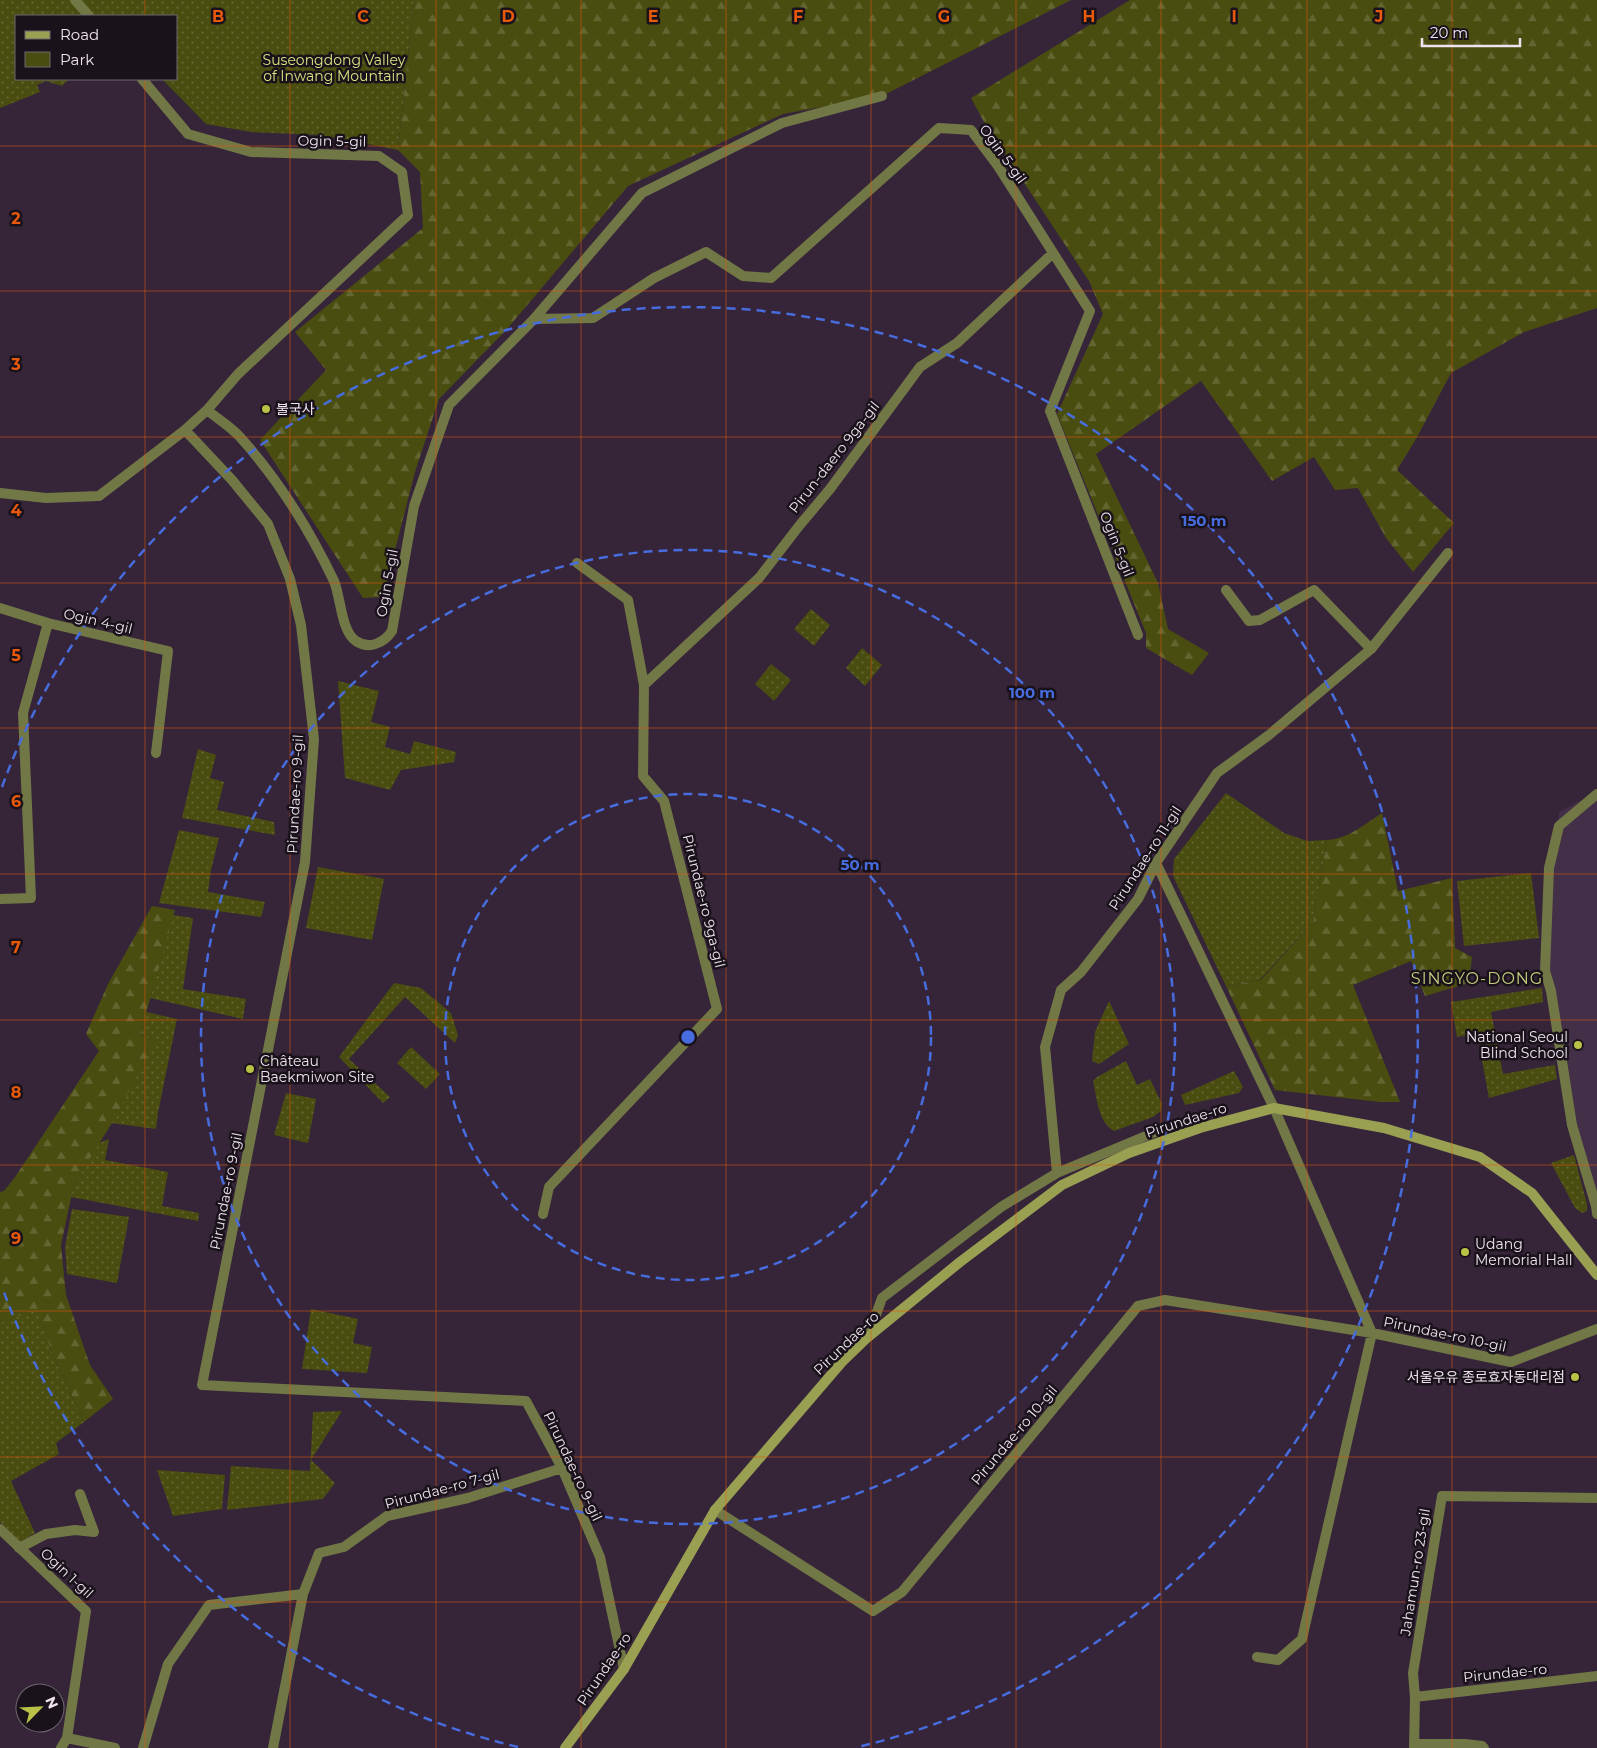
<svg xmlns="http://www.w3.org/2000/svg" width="1597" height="1748" font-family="Montserrat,'Noto Sans KR',sans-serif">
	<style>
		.built { fill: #432f47 }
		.green { fill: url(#green-dots) }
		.forest { fill: url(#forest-firs) }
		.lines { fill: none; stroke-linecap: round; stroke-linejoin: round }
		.lane { stroke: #727746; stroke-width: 10 }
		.street { stroke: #727746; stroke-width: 10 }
		.secondary { stroke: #9aa051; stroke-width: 10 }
		.grid { fill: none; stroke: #e8590c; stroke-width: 1; stroke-opacity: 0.55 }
		.ring { fill: none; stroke: #476cdd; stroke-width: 2.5; stroke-dasharray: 9 6 }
		.poi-dot { fill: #b9c146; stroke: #19121a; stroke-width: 2 }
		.labels { text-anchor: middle; stroke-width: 5; stroke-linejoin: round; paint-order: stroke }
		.park-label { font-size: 14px; fill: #dbe381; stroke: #19121a }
		.street-label { font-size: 14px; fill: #eee3ef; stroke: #19121a }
		.poi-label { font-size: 14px; fill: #eee3ef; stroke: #19121a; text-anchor: start }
		.quarter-label { font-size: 16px; letter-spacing: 1px; fill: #c5cc7f; stroke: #19121a }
		.grid-label { font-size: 16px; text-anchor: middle; font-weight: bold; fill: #e8590c; stroke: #19121a; stroke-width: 5; stroke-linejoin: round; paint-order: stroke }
		.centre { fill: #476cdd; stroke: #19121a; stroke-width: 2.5 }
		.ring-label { font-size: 15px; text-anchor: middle; font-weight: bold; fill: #476cdd; stroke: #19121a; stroke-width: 5; stroke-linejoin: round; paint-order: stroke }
	</style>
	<defs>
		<pattern id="green-dots" width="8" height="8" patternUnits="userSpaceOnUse" patternTransform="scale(1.25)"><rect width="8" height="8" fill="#494d0f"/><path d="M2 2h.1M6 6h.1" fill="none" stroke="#646632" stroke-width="1.8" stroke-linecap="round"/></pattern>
		<pattern id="forest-firs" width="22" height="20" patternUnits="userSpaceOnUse" patternTransform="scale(1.25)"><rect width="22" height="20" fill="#494d0f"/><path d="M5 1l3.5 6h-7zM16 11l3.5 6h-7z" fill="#646632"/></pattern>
	</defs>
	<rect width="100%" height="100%" fill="#362539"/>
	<!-- built -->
	<path class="built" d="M 1597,792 L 1597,1195 L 1575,1129 L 1544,962 L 1559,812 Z"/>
	<!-- green -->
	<path class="green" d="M 0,0 L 414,0 L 398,150 L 321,135 L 251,132 L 206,124 L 162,79 L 176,79 L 176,16 L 16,16 L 16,79 L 69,79 L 62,86 L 46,81 L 37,85 L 40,92 L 0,108 Z
		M 811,609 L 830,625 L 814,646 L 794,629 Z
		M 862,648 L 882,665 L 865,686 L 846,668 Z
		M 771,664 L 791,680 L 774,701 L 755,684 Z
		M 338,681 L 379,691 L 371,722 L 390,727 L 385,747 L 410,754 L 414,741 L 456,752 L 454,762 L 401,770 L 390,790 L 345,778 Z
		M 198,749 L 216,755 L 210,778 L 224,782 L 217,810 L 274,822 L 275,835 L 182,818 Z
		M 1226,793 L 1284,833 L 1307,841 L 1327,840 L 1313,922 L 1260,980 L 1226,986 L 1173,876 L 1174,859 Z
		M 179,830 L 219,838 L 211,870 L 208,892 L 265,902 L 261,917 L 159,903 Z
		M 318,867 L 384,879 L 372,940 L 306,928 Z
		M 1531,873 L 1539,938 L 1464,946 L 1457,881 Z
		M 173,915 L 193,918 L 183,989 L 246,999 L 243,1019 L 150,998 Z
		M 394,983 L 421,988 L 451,1013 L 458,1035 L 455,1043 L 405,997 L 349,1059 L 390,1097 L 383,1103 L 339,1057 Z
		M 1542,988 L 1543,1002 L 1491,1012 L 1503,1074 L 1555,1065 L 1557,1079 L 1489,1098 L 1477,1033 L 1457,1037 L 1451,1002 Z
		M 1109,1001 L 1129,1044 L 1099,1064 L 1092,1061 L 1095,1032 Z
		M 146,1012 L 177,1019 L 158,1113 L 156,1129 L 111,1123 L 154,1041 L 140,1035 Z
		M 411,1047 L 440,1074 L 426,1089 L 397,1063 Z
		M 1126,1061 L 1137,1085 L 1150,1079 L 1162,1104 L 1161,1111 L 1153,1117 L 1114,1131 C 1098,1122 1097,1098 1093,1081 L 1097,1077 Z
		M 1234,1071 L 1243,1087 L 1239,1093 L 1185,1105 L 1181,1095 Z
		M 286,1093 L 316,1099 L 308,1143 L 274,1135 Z
		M 109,1139 L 105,1160 L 168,1172 L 162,1206 L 199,1213 L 198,1221 L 71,1197 L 74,1184 L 99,1143 Z
		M 1574,1155 L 1587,1204 L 1587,1211 L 1582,1213 L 1575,1208 L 1551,1163 Z
		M 72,1209 L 129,1217 L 117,1283 L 67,1274 L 65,1247 Z
		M 37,1309 L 52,1352 L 84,1422 L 56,1443 L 59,1454 L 11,1481 L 35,1533 L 20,1542 L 0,1522 L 0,1323 Z
		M 311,1309 L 358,1319 L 353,1343 L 372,1347 L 367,1373 L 302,1369 Z
		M 342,1411 L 311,1460 L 335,1483 L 323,1499 L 227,1510 L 231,1466 L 310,1471 L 313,1412 Z
		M 157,1470 L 225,1475 L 222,1509 L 173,1516 Z"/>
	<!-- forest -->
	<path class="forest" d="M 414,0 L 1071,0 L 882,96 L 783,114 L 628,186 L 507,329 L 439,399 L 415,472 L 383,597 L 363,598 L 260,440 L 326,370 L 295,332 L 423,228 L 420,172 L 398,150 Z
		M 1130,0 L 1597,0 L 1597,308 L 1524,332 L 1451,373 L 1416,439 L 1397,470 L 1454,523 L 1413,572 L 1386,538 L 1358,488 L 1335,490 L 1314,457 L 1272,481 L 1201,381 L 1096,454 L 1158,583 L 1168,629 L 1209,653 L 1192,675 L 1146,648 L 1146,633 L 1057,414 L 1103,314 L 1089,281 L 984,122 L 971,98 Z
		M 1382,813 L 1398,891 L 1452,878 L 1455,948 L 1472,957 L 1469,983 L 1425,996 L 1411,961 L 1353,985 L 1400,1102 L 1380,1102 L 1275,1090 L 1226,986 L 1261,980 L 1313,922 L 1327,840 C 1348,839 1365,824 1382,813 Z
		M 152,906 L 175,910 L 140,1035 L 155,1041 L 115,1118 L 74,1184 L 61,1245 L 66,1295 L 90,1365 L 113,1399 L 84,1422 L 52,1352 L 37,1310 L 0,1323 L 0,1192 L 4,1191 L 15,1177 L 99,1051 L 86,1034 L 108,984 Z"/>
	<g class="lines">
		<!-- lane -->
		<path class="lane" d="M 75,0 L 89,16
			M 142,79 L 188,134 L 251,152 L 379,156 L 402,172 L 408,215 L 238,374 L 207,410
			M 534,319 L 642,193 L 782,123 L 882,96
			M 185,430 L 232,480 L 268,524 L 290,579 L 301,625 L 314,739 L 305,862 L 202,1385 L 526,1401 L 562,1468 L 600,1557 L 624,1669
			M 0,493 L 46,498 L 99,496 L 185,430 L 207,410 C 218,419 231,427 240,437 C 277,478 310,531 334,581 C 341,598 341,631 356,641 C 369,650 384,643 392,631 L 414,506 L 449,405 L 534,319 L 593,318 L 654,278 L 706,252 L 743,276 L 771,278 L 939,128 L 971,130 L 998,166 L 1090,311 L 1050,411 L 1138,635
			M 0,608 L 48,623
			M 644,685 L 759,578 L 799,526 L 830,489 L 920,367 L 957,343 L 1053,253
			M 1597,794 L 1559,826 L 1549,868 L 1545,971 L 1551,991 L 1572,1125 L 1596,1206 L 1597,1214
			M 1156,863 L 1274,1108 L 1372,1333 L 1302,1639 L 1278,1660 L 1257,1657
			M 0,899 L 31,898 L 23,713 L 48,623 L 168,651 L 156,753
			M 1165,1128 L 1057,1173 L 1045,1047 L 1061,990 L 1081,972 L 1138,899 L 1156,863 L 1217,773 L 1269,735 L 1371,649 L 1448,553
			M 543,1214 L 549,1187 L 717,1009 L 664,801 L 643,776 L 644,685 L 628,600 L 577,563
			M 868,1337 L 882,1298 L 1001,1207 L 1057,1173
			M 715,1510 L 873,1611 L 902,1592 L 1138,1306 L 1165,1300 L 1372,1333 L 1511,1362 L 1597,1329
			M 0,1529 L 86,1611 L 67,1738 L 61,1748
			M 1415,1697 L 1597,1676
			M 67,1738 L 115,1748
			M 1414,1744 L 1465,1744 L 1482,1746 L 1484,1748
			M 143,1748 L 168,1664 L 209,1605 L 303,1594
			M 273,1748 L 303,1594 L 319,1553 L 344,1547 L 387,1516 L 468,1498 L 562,1468
			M 1414,1748 L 1415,1697 L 1413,1673 L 1442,1496 L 1597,1498"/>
		<!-- street -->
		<path class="street" d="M 1226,590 L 1249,621 L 1260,620 L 1314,590 L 1371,649
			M 19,1548 L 46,1534 L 75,1530 L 94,1532 L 80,1494"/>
		<!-- secondary -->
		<path class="secondary" d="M 565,1748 L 624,1669 L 715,1510 L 842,1362 L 868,1337 L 960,1262 L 1062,1185 L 1129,1153 L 1200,1128 L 1274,1108 L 1384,1128 L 1480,1157 L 1532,1193 L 1597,1275"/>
	</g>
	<!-- grid -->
	<path class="grid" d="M 145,0 L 145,16M 290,0 L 290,1748M 436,0 L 436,1748M 581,0 L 581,1748M 726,0 L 726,1748M 871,0 L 871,1748M 1016,0 L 1016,1748M 1161,0 L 1161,1748M 1307,0 L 1307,1748M 1452,0 L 1452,1748M 145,79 L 145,1748M 0,146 L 1597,146M 0,291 L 1597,291M 0,437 L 1597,437M 0,583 L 1597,583M 0,728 L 1597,728M 0,874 L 1597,874M 0,1020 L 1597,1020M 0,1165 L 1597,1165M 0,1311 L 1597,1311M 0,1457 L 1597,1457M 0,1602 L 1597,1602"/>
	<!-- distance rings -->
	<g class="ring">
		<circle cx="688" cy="1037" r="243"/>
		<circle cx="688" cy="1037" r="487"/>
		<path d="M518 1747A730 730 0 0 1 2 1287M2 787A730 730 0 1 1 858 1747"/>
	</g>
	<!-- markers -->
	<g class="poi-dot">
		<circle cx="266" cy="409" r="5"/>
		<circle cx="1578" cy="1045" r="5"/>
		<circle cx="250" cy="1069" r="5"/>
		<circle cx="1465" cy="1252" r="5"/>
		<circle cx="1575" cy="1377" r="5"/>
	</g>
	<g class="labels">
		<!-- park labels -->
		<g class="park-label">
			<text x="334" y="65">Suseongdong Valley<tspan x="334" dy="16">of Inwang Mountain</tspan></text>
		</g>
		<!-- street labels -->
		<g class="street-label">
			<text transform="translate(332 141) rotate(1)" y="5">Ogin 5-gil</text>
			<text transform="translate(1003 154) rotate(54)" y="5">Ogin 5-gil</text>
			<text transform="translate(834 457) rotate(-52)" y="5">Pirun-daero 9ga-gil</text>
			<text transform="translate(1117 544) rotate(68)" y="5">Ogin 5-gil</text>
			<text transform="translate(387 583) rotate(-80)" y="5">Ogin 5-gil</text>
			<text transform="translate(98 621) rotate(13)" y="5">Ogin 4-gil</text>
			<text transform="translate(295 794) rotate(-87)" y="5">Pirundae-ro 9-gil</text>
			<text transform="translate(1145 858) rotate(-57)" y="5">Pirundae-ro 11-gil</text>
			<text transform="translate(704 901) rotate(76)" y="5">Pirundae-ro 9ga-gil</text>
			<text transform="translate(1186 1120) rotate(-18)" y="5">Pirundae-ro</text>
			<text transform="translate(226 1191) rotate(-79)" y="5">Pirundae-ro 9-gil</text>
			<text transform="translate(1445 1334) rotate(12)" y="5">Pirundae-ro 10-gil</text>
			<text transform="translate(846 1343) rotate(-44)" y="5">Pirundae-ro</text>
			<text transform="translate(1014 1435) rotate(-50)" y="5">Pirundae-ro 10-gil</text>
			<text transform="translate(573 1466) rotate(65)" y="5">Pirundae-ro 9-gil</text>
			<text transform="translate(442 1489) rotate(-15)" y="5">Pirundae-ro 7-gil</text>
			<text transform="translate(1415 1572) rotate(-81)" y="5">Jahamun-ro 23-gil</text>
			<text transform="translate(67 1573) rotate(43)" y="5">Ogin 1-gil</text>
			<text transform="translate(604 1669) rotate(-56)" y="5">Pirundae-ro</text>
			<text transform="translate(1505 1673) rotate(-6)" y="5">Pirundae-ro</text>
		</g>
		<!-- poi labels -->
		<g class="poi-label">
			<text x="276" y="414">불국사</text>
			<text x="1568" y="1042" text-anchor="end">National Seoul<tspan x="1568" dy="16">Blind School</tspan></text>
			<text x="260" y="1066">Château<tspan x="260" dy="16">Baekmiwon Site</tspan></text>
			<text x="1475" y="1249">Udang<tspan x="1475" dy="16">Memorial Hall</tspan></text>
			<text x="1565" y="1382" text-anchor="end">서울우유 종로효자동대리점</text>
		</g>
		<!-- quarter labels -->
		<g class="quarter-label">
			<text x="1477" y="984">SINGYO-DONG</text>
		</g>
	</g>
	<g class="grid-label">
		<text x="218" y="22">B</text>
		<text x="363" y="22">C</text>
		<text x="508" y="22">D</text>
		<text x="653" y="22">E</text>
		<text x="798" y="22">F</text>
		<text x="944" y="22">G</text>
		<text x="1089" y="22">H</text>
		<text x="1234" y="22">I</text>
		<text x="1379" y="22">J</text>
		<text x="16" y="224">2</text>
		<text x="16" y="370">3</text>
		<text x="16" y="516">4</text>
		<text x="16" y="661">5</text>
		<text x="16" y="807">6</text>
		<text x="16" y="953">7</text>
		<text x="16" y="1098">8</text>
		<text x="16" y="1244">9</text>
	</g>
	<circle cx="688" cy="1037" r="8" class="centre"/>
	<g class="ring-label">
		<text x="1204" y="526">150 m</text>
		<text x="1032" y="698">100 m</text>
		<text x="860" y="870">50 m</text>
	</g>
	<!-- legend -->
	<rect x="15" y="15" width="162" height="65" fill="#19121a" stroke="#6e666f"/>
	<rect x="25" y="31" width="25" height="8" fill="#9aa051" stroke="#6e666f"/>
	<text x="60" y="40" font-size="15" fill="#eee3ef">Road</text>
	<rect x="25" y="52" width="25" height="15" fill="#494d0f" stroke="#6e666f"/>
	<text x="60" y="65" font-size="15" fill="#eee3ef">Park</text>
	<!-- north arrow -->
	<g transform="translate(40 1708) rotate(66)"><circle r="24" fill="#19121a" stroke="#6e666f"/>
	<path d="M0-4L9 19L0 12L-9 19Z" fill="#b9c146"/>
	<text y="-8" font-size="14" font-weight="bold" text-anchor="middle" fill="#eee3ef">N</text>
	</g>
	<!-- scale -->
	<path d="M1422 38v8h98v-8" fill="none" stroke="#eee3ef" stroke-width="2.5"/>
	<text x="1430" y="38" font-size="15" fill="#eee3ef" stroke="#19121a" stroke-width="4" paint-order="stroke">20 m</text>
</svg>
